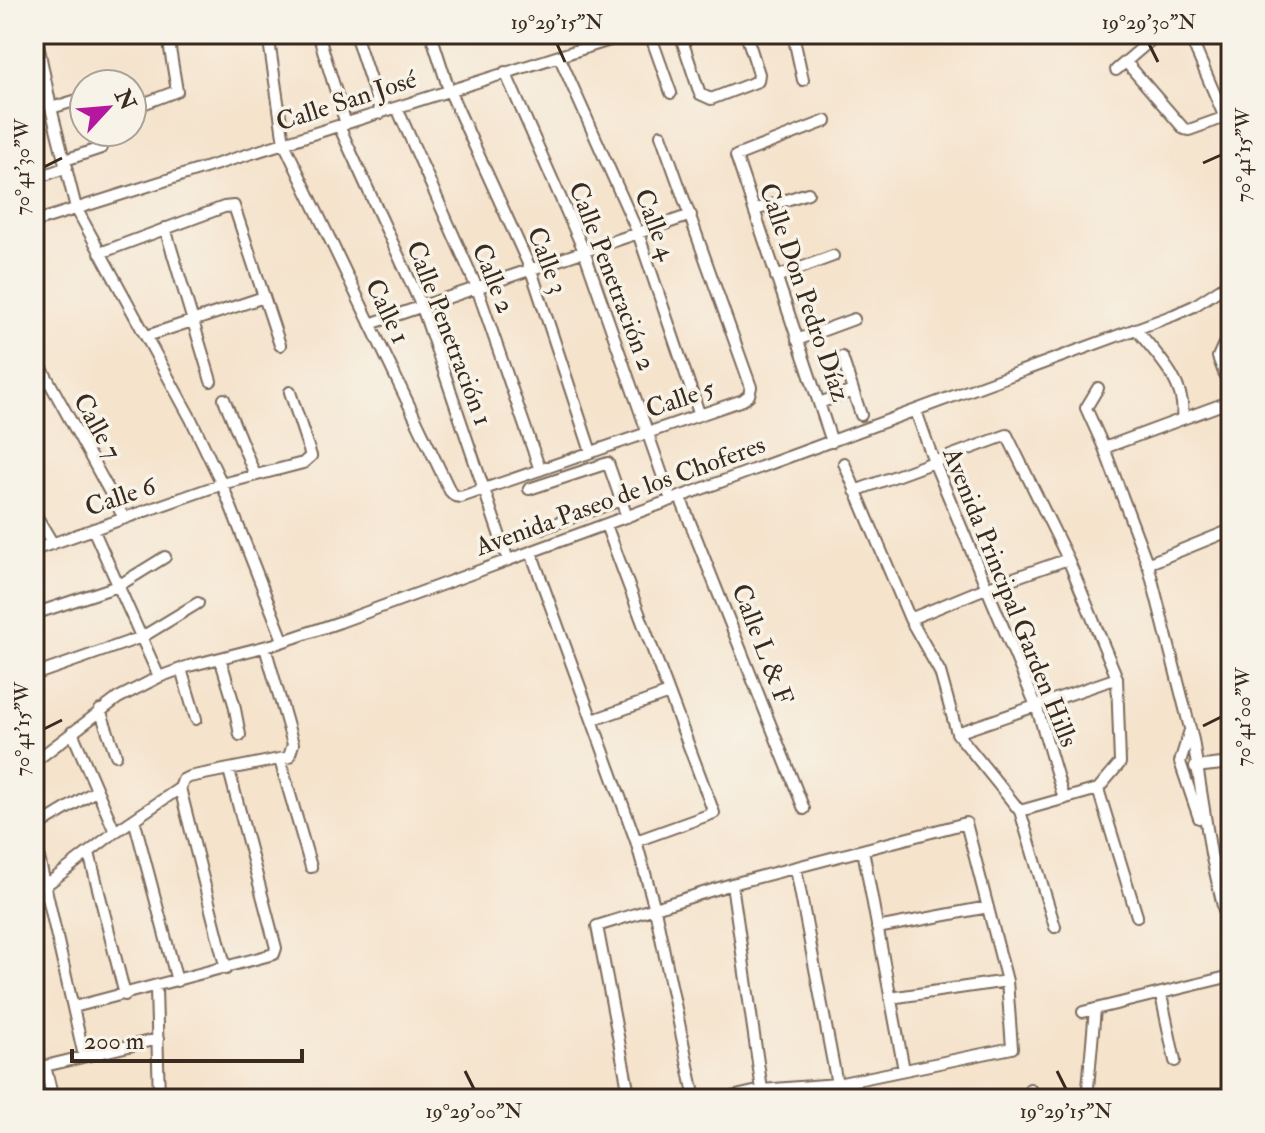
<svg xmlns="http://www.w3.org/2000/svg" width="1265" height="1133" font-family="'IM FELL Double Pica',serif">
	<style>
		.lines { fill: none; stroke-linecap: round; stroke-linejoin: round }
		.minor-casing { stroke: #7c6b5b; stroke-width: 14 }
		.minor { stroke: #fff; stroke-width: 10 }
		.ticks { fill: none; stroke: #3b2a1e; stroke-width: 3 }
		.labels { text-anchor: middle; stroke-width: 7; stroke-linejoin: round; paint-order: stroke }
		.street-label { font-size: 26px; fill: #3b2a1e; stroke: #f7f3e8 }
		.neatline { fill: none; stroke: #3b2a1e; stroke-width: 3 }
		.ticks-label { font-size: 20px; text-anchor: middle; fill: #3b2a1e }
	</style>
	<rect width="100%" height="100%" fill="#f7f3e8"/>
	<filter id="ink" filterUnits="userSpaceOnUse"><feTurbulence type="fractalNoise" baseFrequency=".0125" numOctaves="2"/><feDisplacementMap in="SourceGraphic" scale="16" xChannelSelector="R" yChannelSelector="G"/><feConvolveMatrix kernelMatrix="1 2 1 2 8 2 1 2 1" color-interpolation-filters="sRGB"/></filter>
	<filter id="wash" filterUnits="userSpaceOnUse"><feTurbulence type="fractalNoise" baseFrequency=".006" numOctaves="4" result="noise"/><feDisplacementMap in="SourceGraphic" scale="32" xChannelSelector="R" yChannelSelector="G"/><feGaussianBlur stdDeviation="1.8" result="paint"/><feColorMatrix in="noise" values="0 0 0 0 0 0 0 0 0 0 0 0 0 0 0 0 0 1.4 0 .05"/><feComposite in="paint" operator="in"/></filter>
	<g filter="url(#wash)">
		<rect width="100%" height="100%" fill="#f5e3cc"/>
	</g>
	<g filter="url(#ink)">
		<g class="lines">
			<!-- minor casing -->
			<g class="minor-casing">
				<path id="minor" d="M 36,34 L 51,108 L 76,208 L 191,419 L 222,484 L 283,640
					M 268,34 L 284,143 L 450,491 L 455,496 L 461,497 L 743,400 L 749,395 L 751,387 L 661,135
					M 318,34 L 346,124
					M 355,34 L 381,113
					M 431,34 L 449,90 L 531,270 L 591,452
					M 650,34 L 671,93
					M 680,34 L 700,94 L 711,99 L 758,81 L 759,74 L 746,34
					M 793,34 L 803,80
					M 1189,34 L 1225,118
					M 559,56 L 638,233 L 699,413
					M 1126,62 L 1184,129 L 1189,130 L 1231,115
					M 1116,70 L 1158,34
					M 505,72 L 584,251 L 671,500
					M 51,108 L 84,98
					M 132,108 L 177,91 L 170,49 L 172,39 L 182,34
					M 397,108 L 477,288 L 540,470
					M 826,121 L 736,156 L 832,442
					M 339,126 L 422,307 L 508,560
					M 65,160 L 101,148 L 106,132
					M 34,179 L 67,167
					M 755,210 L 808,193
					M 34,222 L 629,34
					M 165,228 L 211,381
					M 100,253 L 224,207 L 234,206 L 280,345
					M 776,277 L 833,256
					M 370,324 L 691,215
					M 1136,329 C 1156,354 1187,383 1182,417
					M 147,336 L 264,297
					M 797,340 L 854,319
					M 1223,346 L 1218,357 L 1231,391
					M 34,354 L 124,518
					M 842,357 L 861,415
					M 1098,388 L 1086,408 L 1104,448 L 1149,568 L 1193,740 L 1211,854 L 1231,941
					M 224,399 L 255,475
					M 819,403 L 853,391
					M 916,411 L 934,462 L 1037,708 L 1064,799
					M 1104,448 L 1231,401
					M 844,463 L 910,619 L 940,672 L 957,733 L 1020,811 L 1055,927
					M 529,489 L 608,463 L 627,517
					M 855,491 L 1007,435 L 1068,559 L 1117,678 L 1120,763 L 1098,789 L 1020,811
					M 680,497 L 804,809
					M 34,512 L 53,544
					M 606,525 L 714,813 L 636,841
					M 543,528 L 621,500
					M 93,529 L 159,677
					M 34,550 L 222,484 L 303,463 L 311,456 L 290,392
					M 531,552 L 636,841 L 655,909 L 695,1099
					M 1147,564 L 1231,530
					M 34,614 L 118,586 L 165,557
					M 910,619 L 988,587 L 1068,559
					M 220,658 L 234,704 L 240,735
					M 181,669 L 196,719
					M 34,675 L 142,637 L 198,603
					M 100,710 L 116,755
					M 593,720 L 669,693
					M 1190,730 L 1180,762 L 1199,818
					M 72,732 L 115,832
					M 957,733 L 1117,678
					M 280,760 L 311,867
					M 34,762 L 118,698 L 159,677 L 189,666 L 275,644 L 340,622 L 1174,315 L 1194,306 L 1231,282
					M 1195,767 L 1231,763
					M 1098,789 L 1137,916
					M 134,819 L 177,981
					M 863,850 L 904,1070
					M 89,853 L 125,995
					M 796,869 L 837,1084
					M 732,884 L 762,1090
					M 45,886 L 115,832 L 180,788
					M 877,928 L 988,907
					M 226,969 L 180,788 L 183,780 L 189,777 L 289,757 L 293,744 L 265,647
					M 156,988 L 159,1099
					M 1161,995 L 1175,1061
					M 890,998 L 1007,981
					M 74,1007 L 274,954 L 276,948 L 229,770
					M 1083,1012 L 1231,976
					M 34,1056 L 38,1066 L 45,1066 L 158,1039
					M 84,1056 L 34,836 L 38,826 L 97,790
					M 45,1066 L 53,1099
					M 1030,1089 L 1031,1099
					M 142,1099 L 159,1095
					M 630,1099 L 597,926 L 732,884 L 966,823 L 1007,981 L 1012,1048 L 837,1084 L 762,1090 L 723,1099
					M 1087,1099 L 1095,1009"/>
			</g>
			<!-- minor -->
			<use href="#minor" class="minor"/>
		</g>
	</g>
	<!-- ticks -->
	<path class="ticks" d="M 557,44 L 565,62M 1149,44 L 1158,62M 1203,163 L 1221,155M 44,167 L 62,158M 1203,726 L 1221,717M 44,729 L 62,720M 465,1071 L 474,1089M 1057,1071 L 1066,1089"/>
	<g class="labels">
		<!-- street labels -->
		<g class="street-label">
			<text transform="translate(346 100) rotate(-18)" y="9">Calle San José</text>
			<text transform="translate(656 224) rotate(69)" y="9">Calle 4</text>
			<text transform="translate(548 260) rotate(69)" y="9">Calle 3</text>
			<text transform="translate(613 276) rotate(69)" y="9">Calle Penetración 2</text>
			<text transform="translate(494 278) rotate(68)" y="9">Calle 2</text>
			<text transform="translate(805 292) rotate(71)" y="9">Calle Don Pedro Díaz</text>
			<text transform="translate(388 311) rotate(64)" y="9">Calle 1</text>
			<text transform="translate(450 333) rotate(69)" y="9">Calle Penetración 1</text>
			<text transform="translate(680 398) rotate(-19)" y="9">Calle 5</text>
			<text transform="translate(98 426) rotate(61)" y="9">Calle 7</text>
			<text transform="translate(620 495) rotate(-20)" y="9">Avenida Paseo de los Choferes</text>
			<text transform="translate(120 496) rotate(-19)" y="9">Calle 6</text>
			<text transform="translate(1011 597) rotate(68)" y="9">Avenida Principal Garden Hills</text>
			<text transform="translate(763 644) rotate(69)" y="9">Calle L &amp; F</text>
		</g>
	</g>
	<!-- margin -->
	<rect width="1265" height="1133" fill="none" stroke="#f7f3e8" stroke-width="88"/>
	<!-- north arrow -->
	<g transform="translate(108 108) rotate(64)"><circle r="38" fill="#f7f3e8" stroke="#aca397" stroke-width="2"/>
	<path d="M0-6L14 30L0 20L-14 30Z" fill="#b5179e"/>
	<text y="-12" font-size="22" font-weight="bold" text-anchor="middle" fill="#3b2a1e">N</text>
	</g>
	<!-- scale -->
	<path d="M72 1049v12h230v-12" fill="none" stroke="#3b2a1e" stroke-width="4"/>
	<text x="84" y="1049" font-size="24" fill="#3b2a1e" stroke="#f7f3e8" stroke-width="6" paint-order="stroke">200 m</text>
	<rect x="44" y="44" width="1177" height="1045" class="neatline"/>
	<g class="ticks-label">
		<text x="557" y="29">19°29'15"N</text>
		<text x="1149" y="29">19°29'30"N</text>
		<text transform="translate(1243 155) rotate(-90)" y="7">70°41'15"W</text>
		<text transform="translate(22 167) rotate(-90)" y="7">70°41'30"W</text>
		<text transform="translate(1243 717) rotate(-90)" y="7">70°41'00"W</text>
		<text transform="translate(22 729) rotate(-90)" y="7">70°41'15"W</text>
		<text x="474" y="1118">19°29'00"N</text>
		<text x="1066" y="1118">19°29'15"N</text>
	</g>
</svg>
